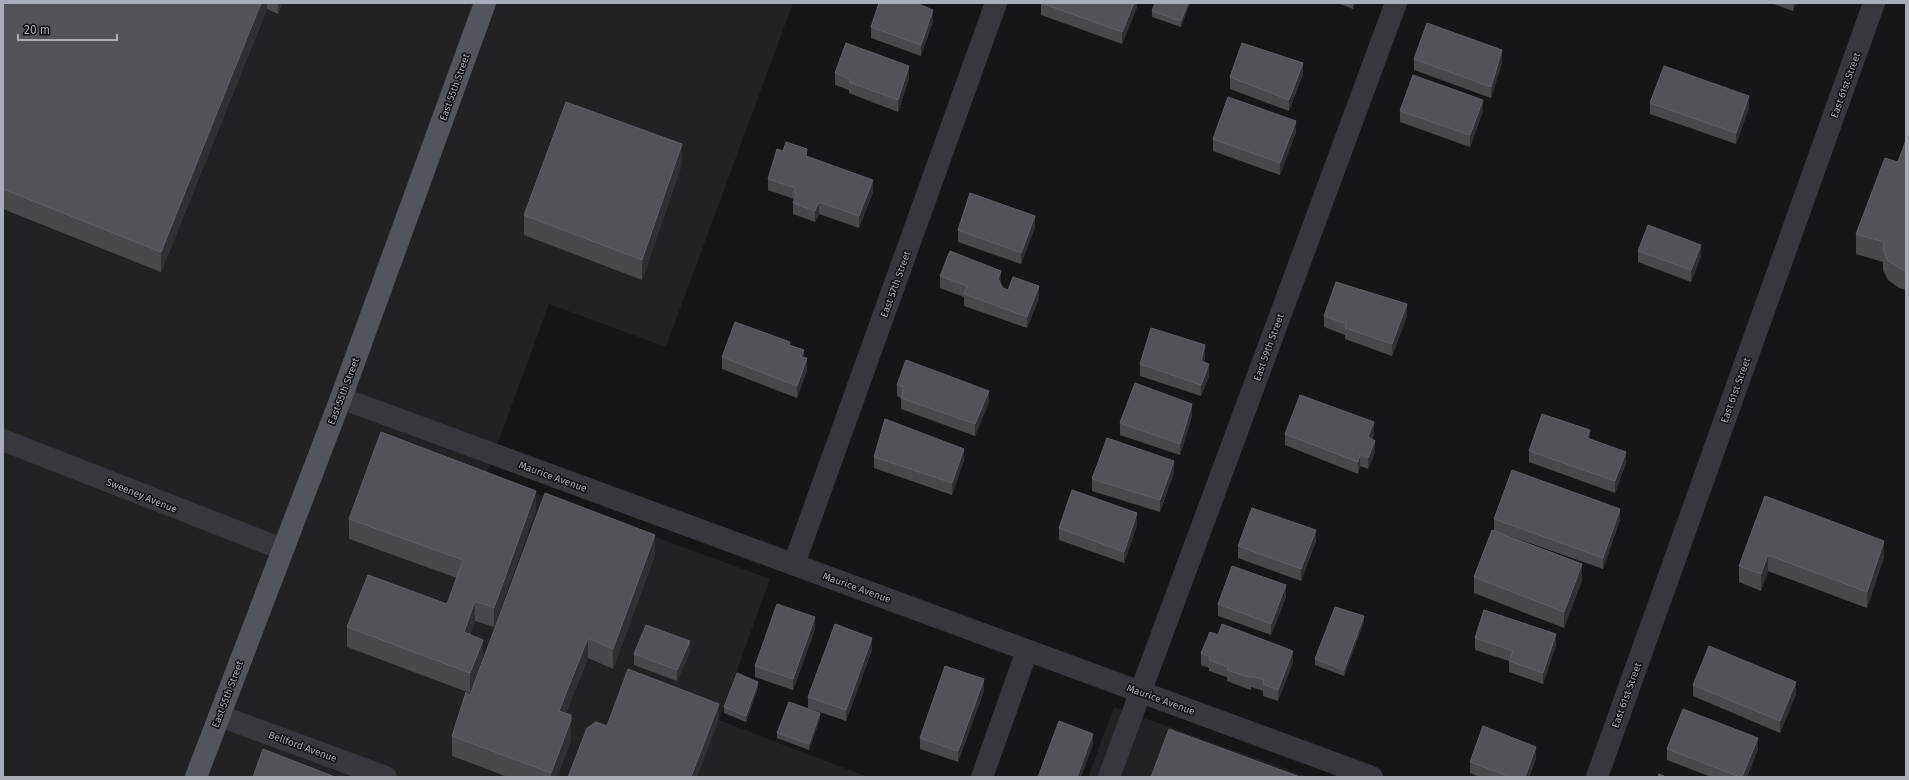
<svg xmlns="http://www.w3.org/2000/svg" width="1909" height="780" font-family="'Fira Sans',sans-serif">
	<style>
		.built { fill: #222225 }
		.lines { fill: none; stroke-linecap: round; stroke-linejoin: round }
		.minor { stroke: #37383d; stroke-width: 22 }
		.major { stroke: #53555c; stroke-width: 22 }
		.wall { fill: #47494d }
		.shaded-wall { fill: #2f3033 }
		.building { fill: #525359; stroke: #5f6168 }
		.labels { text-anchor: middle; stroke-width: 3; stroke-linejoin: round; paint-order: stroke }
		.street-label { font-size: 10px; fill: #a8adb8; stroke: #111113 }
	</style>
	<rect width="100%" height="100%" fill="#161618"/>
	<!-- built -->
	<path class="built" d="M 3,3 L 793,3 L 666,347 L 549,304 L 486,475 L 770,579 L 719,720 L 868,777 L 3,777 Z
		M 1114,707 L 1308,777 L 1088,777 Z"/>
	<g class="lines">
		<!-- minor -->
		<path class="minor" d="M 341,398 L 1372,777
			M 3,440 L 282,549
			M 794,564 L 996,3
			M 220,716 L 386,777
			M 982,777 L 1027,651
			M 1109,777 L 1396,3
			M 1597,777 L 1874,3"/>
		<!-- major -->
		<path class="major" d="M 196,777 L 341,398 L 485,3"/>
	</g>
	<!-- wall -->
	<path class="wall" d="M 3,3 L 282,3 L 278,14 L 267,9 L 161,272 L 3,209 Z
		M 1041,3 L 1137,3 L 1137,7 L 1122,44 L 1041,15 Z
		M 1190,3 L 1181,27 L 1152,17 L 1152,11 Z
		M 1338,3 L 1355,3 L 1353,9 Z
		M 1771,3 L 1796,3 L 1793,11 Z
		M 933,21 L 921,56 L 871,38 L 871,27 Z
		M 1414,59 L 1502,62 L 1491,98 L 1414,70 Z
		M 835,73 L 909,78 L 898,112 L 849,93 L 849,90 L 835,85 Z
		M 1303,74 L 1289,111 L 1230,89 L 1230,77 Z
		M 1650,103 L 1749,108 L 1736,144 L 1650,114 Z
		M 1400,111 L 1483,111 L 1470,147 L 1400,122 Z
		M 1296,132 L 1280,175 L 1213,151 L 1213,139 Z
		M 1906,140 L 1906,290 L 1899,288 L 1888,280 L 1883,270 L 1883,262 L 1856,254 L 1856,234 L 1898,162 Z
		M 807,157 L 873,192 L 859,228 L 819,214 L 815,222 L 793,214 L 793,203 L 794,199 L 768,190 L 768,179 Z
		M 682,164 L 642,280 L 524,235 L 524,215 Z
		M 1035,227 L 1021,264 L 958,242 L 958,230 Z
		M 1638,251 L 1701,256 L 1691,282 L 1638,262 Z
		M 940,276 L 1001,282 L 1001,284 L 1003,288 L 1008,290 L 1039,298 L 1027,328 L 964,306 L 964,297 L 940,288 Z
		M 1324,316 L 1407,316 L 1392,356 L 1345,339 L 1345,335 L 1324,327 Z
		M 790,345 L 804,357 L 807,370 L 797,398 L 722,369 L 722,357 Z
		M 1205,357 L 1204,362 L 1209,376 L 1201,396 L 1140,376 L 1140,364 Z
		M 897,385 L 989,402 L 975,436 L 901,409 L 901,398 L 897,396 Z
		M 1192,416 L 1180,455 L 1120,435 L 1120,423 Z
		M 1285,434 L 1374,434 L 1372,439 L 1375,452 L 1368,469 L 1360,466 L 1358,474 L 1285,445 Z
		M 1590,439 L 1626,463 L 1615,493 L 1529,462 L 1529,451 Z
		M 874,457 L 964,460 L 952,495 L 874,468 Z
		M 1174,472 L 1160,512 L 1092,491 L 1092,479 Z
		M 1765,496 L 1884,557 L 1867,608 L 1768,571 L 1761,591 L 1739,582 L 1739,566 Z
		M 536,510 L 494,627 L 475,621 L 470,635 L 483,660 L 655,555 L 613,669 L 588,658 L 566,713 L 571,740 L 557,777 L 508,777 L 452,756 L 452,736 L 470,695 L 482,662 L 470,693 L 347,647 L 347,627 L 447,604 L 457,578 L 349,539 L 349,519 Z
		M 1494,519 L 1620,520 L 1603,569 L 1501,533 L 1582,580 L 1564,628 L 1474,593 L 1474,577 L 1494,530 Z
		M 1137,525 L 1124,563 L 1059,540 L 1059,528 Z
		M 1316,541 L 1301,581 L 1238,558 L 1238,546 Z
		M 1286,597 L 1271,635 L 1218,616 L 1218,604 Z
		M 1364,622 L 1344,676 L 1315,665 L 1315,659 Z
		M 815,629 L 793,690 L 755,677 L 755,666 Z
		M 1475,638 L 1556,645 L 1543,684 L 1509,672 L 1509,661 L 1475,650 Z
		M 872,650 L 846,721 L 808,708 L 808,697 Z
		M 690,652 L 677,681 L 634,665 L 634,654 Z
		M 1201,653 L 1293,662 L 1278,701 L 1263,696 L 1263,691 L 1251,687 L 1251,690 L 1227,681 L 1227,677 L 1209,671 L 1209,668 L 1201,665 Z
		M 1693,685 L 1796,694 L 1780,733 L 1693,696 Z
		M 758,688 L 746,722 L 724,713 L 724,707 Z
		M 984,691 L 958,762 L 920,749 L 920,738 Z
		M 820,719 L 809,750 L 777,738 L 777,733 Z
		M 1667,749 L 1758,749 L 1747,777 L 1711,777 L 1667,760 Z
		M 1536,758 L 1529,777 L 1480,777 L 1470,773 L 1470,762 Z"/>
	<!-- shaded-wall -->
	<path class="shaded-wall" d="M 261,3 L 267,3 L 267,9 L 161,272 L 161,252 Z
		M 278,3 L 282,3 L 278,14 Z
		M 1134,3 L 1137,3 L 1137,7 L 1122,44 L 1122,32 Z
		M 1188,3 L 1190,3 L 1181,27 L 1181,21 Z
		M 1353,3 L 1355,3 L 1353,9 Z
		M 1793,3 L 1796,3 L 1793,11 Z
		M 933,10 L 933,21 L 921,56 L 921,45 Z
		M 1502,50 L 1502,62 L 1491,98 L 1491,87 Z
		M 1303,63 L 1303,74 L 1289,111 L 1289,100 Z
		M 909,66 L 909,78 L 898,112 L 898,100 Z
		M 1749,96 L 1749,108 L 1736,144 L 1736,133 Z
		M 1483,100 L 1483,111 L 1470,147 L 1470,135 Z
		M 1296,121 L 1296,132 L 1280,175 L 1280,163 Z
		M 682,144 L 682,164 L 642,280 L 642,260 Z
		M 873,180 L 873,192 L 859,228 L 859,216 Z
		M 819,202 L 819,214 L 815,222 L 815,211 Z
		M 1035,216 L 1035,227 L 1021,264 L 1021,253 Z
		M 1701,245 L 1701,256 L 1691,282 L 1691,270 Z
		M 1001,271 L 1001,282 L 998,290 L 998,279 Z
		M 1039,286 L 1039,298 L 1027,328 L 1027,317 Z
		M 1407,304 L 1407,316 L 1392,356 L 1392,344 Z
		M 1205,345 L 1205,357 L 1201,373 L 1201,361 Z
		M 804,350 L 804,361 L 801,357 Z
		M 807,358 L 807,370 L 797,398 L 797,386 Z
		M 1209,364 L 1209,376 L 1201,396 L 1201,385 Z
		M 989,391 L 989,402 L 975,436 L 975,424 Z
		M 1192,404 L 1192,416 L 1180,455 L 1180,444 Z
		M 1374,422 L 1374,434 L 1368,449 L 1368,437 Z
		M 1590,430 L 1590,442 L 1587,438 Z
		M 1375,441 L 1375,452 L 1368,469 L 1368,458 Z
		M 964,449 L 964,460 L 952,495 L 952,483 Z
		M 1626,452 L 1626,463 L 1615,493 L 1615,481 Z
		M 1360,454 L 1360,466 L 1358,474 L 1358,462 Z
		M 1174,461 L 1174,472 L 1160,512 L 1160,500 Z
		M 536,491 L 536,510 L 494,627 L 494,608 Z
		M 1620,509 L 1620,520 L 1603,569 L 1603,558 Z
		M 1137,513 L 1137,525 L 1124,563 L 1124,552 Z
		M 1316,530 L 1316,541 L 1301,581 L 1301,569 Z
		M 655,535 L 655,555 L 613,669 L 613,649 Z
		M 1884,541 L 1884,557 L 1867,608 L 1867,592 Z
		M 1768,555 L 1768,571 L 1761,591 L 1761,574 Z
		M 1582,564 L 1582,580 L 1564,628 L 1564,612 Z
		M 1286,585 L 1286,597 L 1271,635 L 1271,624 Z
		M 475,601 L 475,621 L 464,652 L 464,632 Z
		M 1364,616 L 1364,622 L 1344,676 L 1344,670 Z
		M 815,617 L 815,629 L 793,690 L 793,679 Z
		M 1556,634 L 1556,645 L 1543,684 L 1543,673 Z
		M 588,638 L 588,658 L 559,731 L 559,711 Z
		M 872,638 L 872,650 L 846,721 L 846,710 Z
		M 483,640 L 483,660 L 470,693 L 470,673 Z
		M 690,641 L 690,652 L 677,681 L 677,670 Z
		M 1293,651 L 1293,662 L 1278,701 L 1278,690 Z
		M 984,679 L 984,691 L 958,762 L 958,751 Z
		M 758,682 L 758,688 L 746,722 L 746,716 Z
		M 1796,682 L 1796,694 L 1780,733 L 1780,721 Z
		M 719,704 L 719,720 L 697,777 L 691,777 Z
		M 820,713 L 820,719 L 809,750 L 809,744 Z
		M 571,720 L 571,740 L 557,777 L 551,777 L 551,773 Z
		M 1093,734 L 1093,745 L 1081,777 L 1077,777 Z
		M 1758,738 L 1758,749 L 1747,777 L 1742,777 Z
		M 1536,747 L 1536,758 L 1529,777 L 1525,777 Z"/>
	<!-- building -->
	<path class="building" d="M 3,3 L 261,3 L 161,252 L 3,189 Z
		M 879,3 L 916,3 L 933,10 L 921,45 L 871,27 Z
		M 1041,3 L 1134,3 L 1122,32 Z
		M 1155,3 L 1188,3 L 1181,21 L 1152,11 Z
		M 1427,23 L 1502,50 L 1491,87 L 1414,59 Z
		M 846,43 L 909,66 L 898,100 L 849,82 L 850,79 L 835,73 Z
		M 1242,43 L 1303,63 L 1289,100 L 1230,77 Z
		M 1664,66 L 1749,96 L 1736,133 L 1650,103 Z
		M 1413,75 L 1483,100 L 1470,135 L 1400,111 Z
		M 1228,97 L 1296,121 L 1280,163 L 1213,139 Z
		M 566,102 L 682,144 L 642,260 L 524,215 Z
		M 1906,140 L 1906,271 L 1899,268 L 1888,261 L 1883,250 L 1884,242 L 1856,234 L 1885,158 L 1898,162 Z
		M 786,142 L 807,149 L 806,156 L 873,180 L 859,216 L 819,202 L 815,211 L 793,203 L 797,193 L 794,192 L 795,188 L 768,179 L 777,149 L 783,151 Z
		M 970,193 L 1035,216 L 1021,253 L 958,230 Z
		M 1648,225 L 1701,245 L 1691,270 L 1638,251 Z
		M 950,251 L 1001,271 L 998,279 L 1003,288 L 1008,290 L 1013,277 L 1039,286 L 1027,317 L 964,294 L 967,286 L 940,276 Z
		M 1336,282 L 1407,304 L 1392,344 L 1345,328 L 1346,324 L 1324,316 Z
		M 735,322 L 790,342 L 789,345 L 804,350 L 801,357 L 807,358 L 797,386 L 722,357 Z
		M 1151,328 L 1205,345 L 1201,361 L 1209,364 L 1201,385 L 1140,364 Z
		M 906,360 L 989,391 L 975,424 L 901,398 L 904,387 L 897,385 Z
		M 1135,383 L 1192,404 L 1180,444 L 1120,423 Z
		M 1300,395 L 1374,422 L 1368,437 L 1375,441 L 1368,458 L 1360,454 L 1358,462 L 1285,434 Z
		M 1542,414 L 1590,430 L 1587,438 L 1626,452 L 1615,481 L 1529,451 Z
		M 885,419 L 964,449 L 952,483 L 874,457 Z
		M 381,432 L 536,491 L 494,608 L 475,601 L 464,632 L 483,640 L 470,673 L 347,627 L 368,575 L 447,604 L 463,560 L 349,519 Z
		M 1107,438 L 1174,461 L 1160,500 L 1092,479 Z
		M 1512,470 L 1620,509 L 1603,558 L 1494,519 Z
		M 1072,490 L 1137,513 L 1124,552 L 1059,528 Z
		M 545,493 L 655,535 L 613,649 L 588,638 L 559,711 L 571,715 L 571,720 L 551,773 L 452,736 L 466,692 L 470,695 Z
		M 1765,496 L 1884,541 L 1867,592 L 1768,555 L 1761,574 L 1739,566 Z
		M 1252,508 L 1316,530 L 1301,569 L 1238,546 Z
		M 1492,530 L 1582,564 L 1564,612 L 1474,577 Z
		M 1232,566 L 1286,585 L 1271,624 L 1218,604 Z
		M 777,604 L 815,617 L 793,679 L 755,666 Z
		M 1335,607 L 1364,616 L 1344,670 L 1315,659 Z
		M 1484,610 L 1556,634 L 1543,673 L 1509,661 L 1513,651 L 1475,638 Z
		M 835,624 L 872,638 L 846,710 L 808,697 Z
		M 1222,624 L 1293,651 L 1278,690 L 1263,684 L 1264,680 L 1251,676 L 1251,678 L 1227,670 L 1228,667 L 1209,660 L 1210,657 L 1201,653 L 1210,632 L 1218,635 Z
		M 646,625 L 690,641 L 677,670 L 634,654 Z
		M 1709,646 L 1796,682 L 1780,721 L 1693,685 Z
		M 945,666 L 984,679 L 958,751 L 920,738 Z
		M 628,669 L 719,704 L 691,777 L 568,777 L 587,728 L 596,722 L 607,726 Z
		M 737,673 L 758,682 L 746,716 L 724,707 Z
		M 789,702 L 820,713 L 809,744 L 777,733 Z
		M 1683,709 L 1758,738 L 1742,777 L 1740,777 L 1667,749 Z
		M 1059,721 L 1093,734 L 1077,777 L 1038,777 Z
		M 1483,726 L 1536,747 L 1525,777 L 1511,777 L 1470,762 Z
		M 1169,729 L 1300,777 L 1151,777 Z
		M 263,749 L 335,777 L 253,777 Z
		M 1659,774 L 1666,777 L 1658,777 Z"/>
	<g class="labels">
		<!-- street labels -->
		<g class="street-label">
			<text transform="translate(1845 85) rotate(-70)" y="4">East 61st Street</text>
			<text transform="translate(454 87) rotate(-70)" y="4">East 55th Street</text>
			<text transform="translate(895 284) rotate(-70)" y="4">East 57th Street</text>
			<text transform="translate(1268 347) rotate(-70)" y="4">East 59th Street</text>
			<text transform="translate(1735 390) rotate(-70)" y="4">East 61st Street</text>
			<text transform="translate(343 391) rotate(-69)" y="4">East 55th Street</text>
			<text transform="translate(553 476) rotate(20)" y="4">Maurice Avenue</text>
			<text transform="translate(142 495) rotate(22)" y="4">Sweeney Avenue</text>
			<text transform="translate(857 587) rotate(20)" y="4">Maurice Avenue</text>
			<text transform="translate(227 694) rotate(-69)" y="4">East 55th Street</text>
			<text transform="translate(1626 695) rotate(-70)" y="4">East 61st Street</text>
			<text transform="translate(1161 699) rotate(20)" y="4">Maurice Avenue</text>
			<text transform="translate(303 746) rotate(20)" y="4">Bellford Avenue</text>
		</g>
	</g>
	<!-- border -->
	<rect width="1909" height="780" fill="none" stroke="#a8adb8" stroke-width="8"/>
	<!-- scale -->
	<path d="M18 34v6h99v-6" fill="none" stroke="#a8adb8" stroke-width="2"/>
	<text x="24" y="34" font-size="12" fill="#a8adb8" stroke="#111113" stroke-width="3" paint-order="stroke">20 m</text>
</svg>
